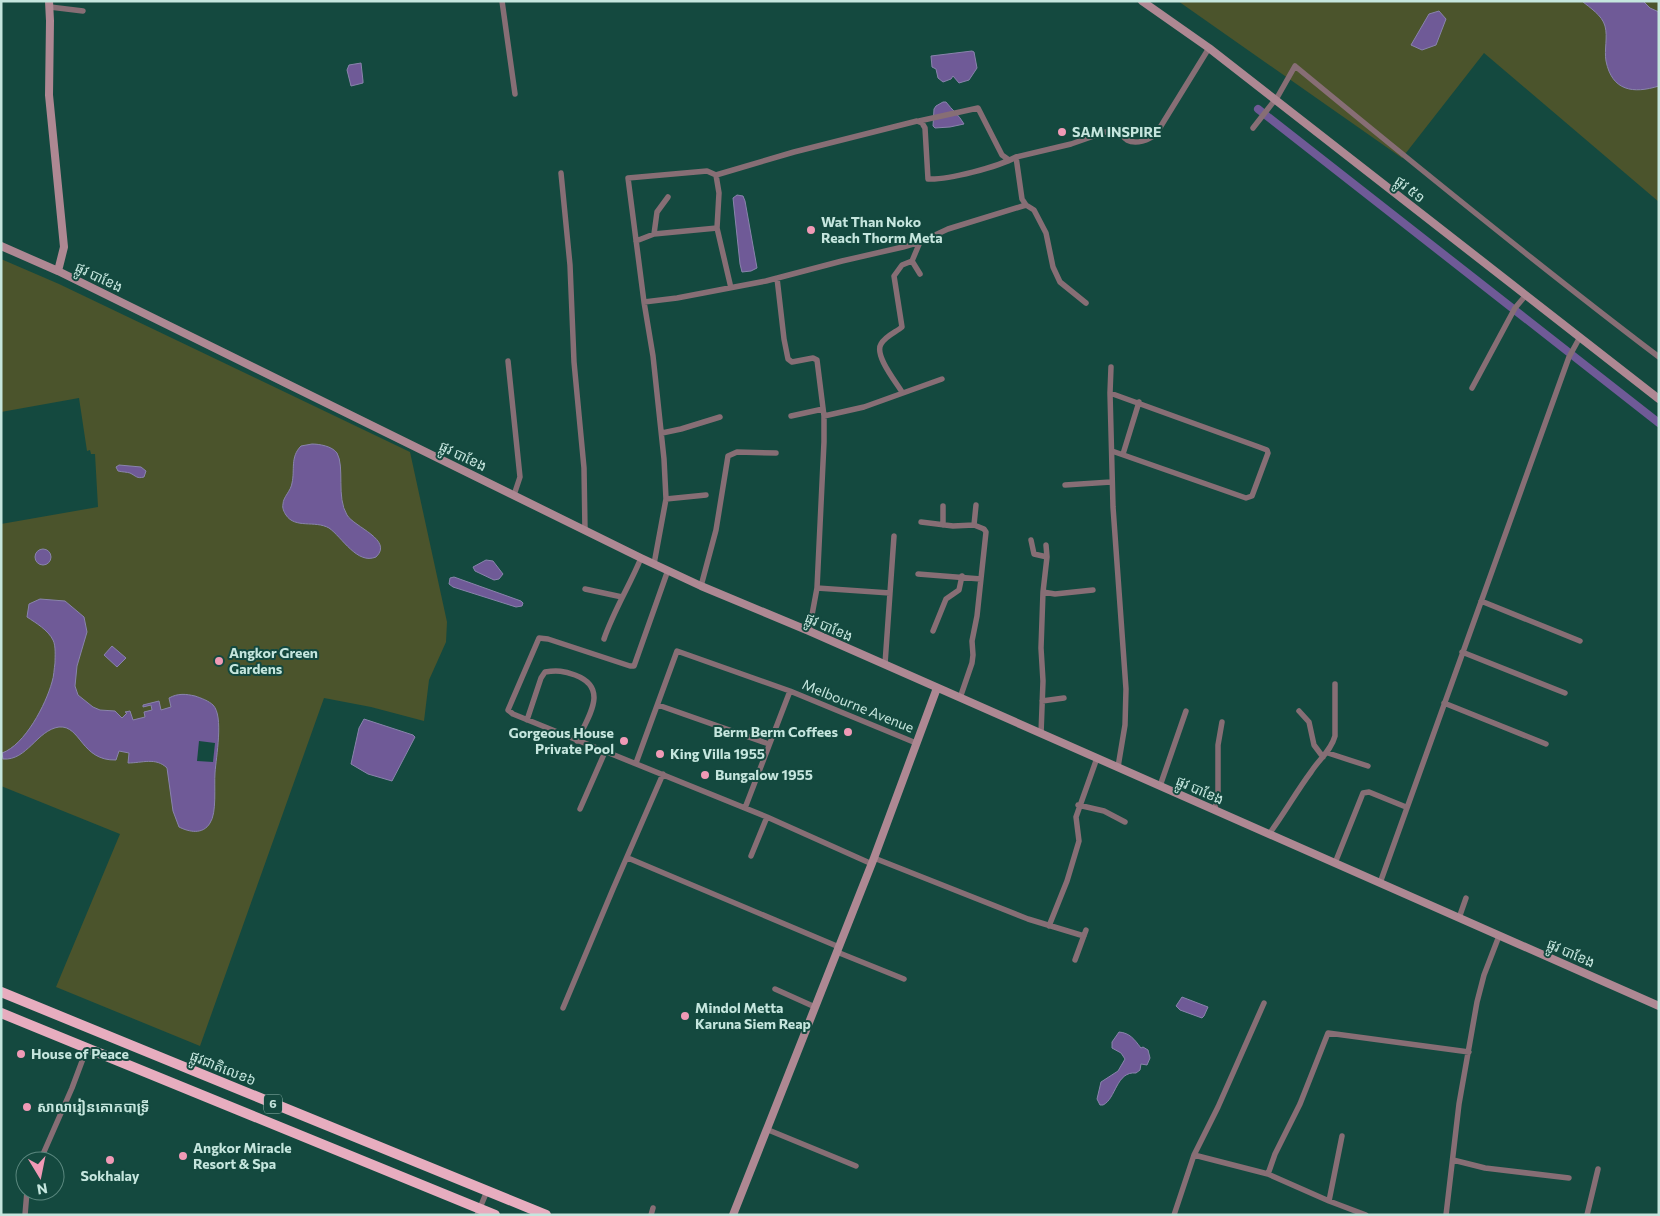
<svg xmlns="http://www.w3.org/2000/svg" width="1660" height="1216" font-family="Commissioner,'Noto Sans Khmer',sans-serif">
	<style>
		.green { fill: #4b542c }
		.water { fill: #6f5a97; stroke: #8984ac }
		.pier { fill: #14493f }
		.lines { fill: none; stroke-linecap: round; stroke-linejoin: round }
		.canal { stroke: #6f5a97; stroke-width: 8 }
		.street { stroke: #876e75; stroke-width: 5.5 }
		.secondary { stroke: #ae8893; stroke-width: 8 }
		.highway { stroke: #e7adbf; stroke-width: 10 }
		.poi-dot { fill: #f09ab6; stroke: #14493f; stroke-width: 2 }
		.labels { text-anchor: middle; stroke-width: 4; stroke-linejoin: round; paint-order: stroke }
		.shield { fill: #14493f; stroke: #90b7ae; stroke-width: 1 }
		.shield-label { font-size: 12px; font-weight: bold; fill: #c5e6de }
		.poi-label { font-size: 14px; font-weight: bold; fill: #c5e6de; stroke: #14493f; text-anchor: start }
		.street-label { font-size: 14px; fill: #c5e6de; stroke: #14493f }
	</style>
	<rect width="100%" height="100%" fill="#14493f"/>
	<!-- green -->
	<path class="green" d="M 1178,1 L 1659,1 L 1659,202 L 1484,53 L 1402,158 Z
		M 1,259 L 59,284 L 410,452 L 447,622 L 446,642 L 429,680 L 424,721 L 371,707 L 324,698 L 200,1046 L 56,987 L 120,834 L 1,786 L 1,524 L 98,507 L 95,454 L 91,454 L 90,450 L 87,451 L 79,398 L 1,412 Z"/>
	<!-- water -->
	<path class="water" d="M 1582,1 L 1643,1 L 1650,8 L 1659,12 L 1659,86 C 1633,94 1612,91 1606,61 C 1604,50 1608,37 1605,26 C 1602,15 1590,8 1582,1 Z
		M 1439,11 L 1446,19 L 1436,45 L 1422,50 L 1411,45 L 1429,14 Z
		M 972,51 L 974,52 L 977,68 L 969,80 L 959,83 L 953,76 L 951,79 L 943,82 L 938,78 L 936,69 L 932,67 L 931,56 Z
		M 361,63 L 363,81 L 363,83 L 351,86 L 347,70 L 349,65 Z
		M 943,102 L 946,102 C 952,110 959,115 964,124 L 950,127 L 935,128 L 933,126 L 934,109 L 936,106 Z
		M 737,195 L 743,196 L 745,201 L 757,268 L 751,271 L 742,272 L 740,264 L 733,198 Z
		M 312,444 C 319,444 332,446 337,453 C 345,467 336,497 347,515 C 354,527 394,540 376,557 C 357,565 342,537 329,528 C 315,520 295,529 286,515 C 284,512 282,508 283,504 C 283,497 291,491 292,483 C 295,470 290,457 301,446 Z
		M 119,465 L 141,467 L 146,471 L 144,477 C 137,479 136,476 130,473 C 127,472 122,472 118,471 L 116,467 Z
		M35 557a8 8 0 1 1 16 0a8 8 0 1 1-16 0Z
		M 486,560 L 493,561 L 503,574 L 499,579 L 494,580 L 475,571 L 473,567 Z
		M 454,577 L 521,601 L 523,603 L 522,606 L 516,607 L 453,587 L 449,584 L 450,578 Z
		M 40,599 L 65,601 L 84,617 L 87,632 L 77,666 L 75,686 L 78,695 L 93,707 L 100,710 L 115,711 L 122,718 L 127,713 L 125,712 L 130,711 L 133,720 L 145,717 L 144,712 L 152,710 L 151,705 L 143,707 L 143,705 L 159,701 L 161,710 L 171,707 L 169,698 C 178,693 186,694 195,696 C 201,698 209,701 213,705 C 224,716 216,757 215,773 C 214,786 217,813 210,823 C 203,835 189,832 179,827 L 173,811 L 167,768 C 156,757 142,763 128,763 L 129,753 L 119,751 L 116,760 C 81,761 81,725 59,727 C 37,730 27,761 3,759 L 2,753 C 25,745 46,704 52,682 C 54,676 54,669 55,663 C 55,656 56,646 53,640 C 48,630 36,623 27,617 L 29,604 Z
		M 112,646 L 126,658 L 117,667 L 104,655 Z
		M 364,719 L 413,735 L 415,737 L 392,781 L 368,774 L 351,764 L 359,728 Z
		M 1182,997 L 1208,1007 L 1204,1016 L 1202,1018 L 1180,1010 L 1176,1006 Z
		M 1119,1032 C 1130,1033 1134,1039 1141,1048 L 1143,1047 L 1148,1050 L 1150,1058 L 1147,1065 L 1141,1064 L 1140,1070 L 1136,1073 C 1116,1071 1116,1099 1103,1105 L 1100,1105 L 1097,1099 L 1101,1082 L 1118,1071 L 1125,1059 L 1121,1053 L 1112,1048 L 1112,1042 Z"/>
	<!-- pier -->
	<path class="pier" d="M 199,741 L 215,743 L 213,762 L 197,761 Z"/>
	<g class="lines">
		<!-- canal -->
		<path class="canal" d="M 1258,109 L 1659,423"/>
		<!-- street -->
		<path class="street" d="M 502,1 L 515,94
			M 50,7 L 83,11
			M 919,121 L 978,108 L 1002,155 L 1009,160
			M 1253,128 L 1278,96 L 1295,66 C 1415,165 1535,263 1659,357
			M 561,173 L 570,265 L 574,362 L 584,468 L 585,530
			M 716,175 L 719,193 L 717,228 L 731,288
			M 654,234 L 657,212 L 668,197
			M 636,241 L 654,234 L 717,228
			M 920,274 L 912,261 L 920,242
			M 777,278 L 784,339 L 788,359 L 792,362 L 813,358 L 817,360 L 824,416 L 824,442 L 817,588 L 809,631
			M 644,302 L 677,298 L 766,281 L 842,261 L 903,247 L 920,242 L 948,229 L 1026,205
			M 1086,303 L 1060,282 L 1053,267 L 1046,233 L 1034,210 L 1026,205 L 1022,199 L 1016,157 L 1071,144 L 1114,129 C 1121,131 1122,137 1127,140 C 1136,145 1149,140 1156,134 L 1209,48
			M 508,361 L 520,477 L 514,495
			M 1111,367 L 1110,393 L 1113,507 L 1126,689 L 1125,725 L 1118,767
			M 1472,388 L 1515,308 L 1526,295
			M 902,392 C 896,382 874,355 881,344 C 885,336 896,332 902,327 L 894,276 L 902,265 L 912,261
			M 1110,393 L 1259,447 L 1267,450 L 1268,453 L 1252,496 L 1246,498 L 1112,451
			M 791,416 L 823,409
			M 824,416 L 864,407 L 942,379
			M 662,433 L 681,429 L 720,417
			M 1123,454 L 1139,402
			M 1065,485 L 1111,482
			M 666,499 L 706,495
			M 921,522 L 953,526 L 974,525 L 984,529 L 986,532 L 977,616 L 972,641 L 973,655 L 972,663 L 960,698
			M 943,525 L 943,506
			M 974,525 L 976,505
			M 1031,540 L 1034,554 L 1047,557
			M 654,564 L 666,499 L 664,459 L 653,356 L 644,302 L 628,178 L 707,171 L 716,175 L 794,152 L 917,121 L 922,123 L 925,128 L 928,179 C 948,180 998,167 1016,157
			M 668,570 L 634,666 L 630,666 L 548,639 L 539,638 L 508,710 L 513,714 L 767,817 L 872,864
			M 918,574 L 981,579
			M 701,586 L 716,530 L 728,456 L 737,452 L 776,453
			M 817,588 L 890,593
			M 585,589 L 622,597
			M 1043,592 L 1055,594 L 1093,590
			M 1481,601 L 1580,641
			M 933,631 L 946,599 L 959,590 L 962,576
			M 604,639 C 614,610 630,585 641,558
			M 1462,652 L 1565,693
			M 885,664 L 894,536
			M 1042,701 L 1064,698
			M 1444,703 L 1546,744
			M 658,705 L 769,744
			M 1299,711 L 1309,722 L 1314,745 L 1323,757
			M 527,720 L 541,678 L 545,672 C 557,670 564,671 575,675 C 610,688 588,717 577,741
			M 1041,734 L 1043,681 L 1041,648 L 1043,592 L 1047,557 L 1046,545
			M 1328,753 L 1368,766
			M 636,763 L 677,651 L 790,691 L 916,743
			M 1160,786 L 1186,711
			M 1078,805 L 1104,811 L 1125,822
			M 745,808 L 790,691
			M 580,809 L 605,752
			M 1214,810 L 1218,798 L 1218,745 L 1222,722
			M 1269,834 C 1284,814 1296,792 1311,772 C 1319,759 1331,751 1335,736 L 1335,684
			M 751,856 L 767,817
			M 628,858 L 839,947
			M 874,858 L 1028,919 L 1084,936
			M 1335,863 L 1363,793 L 1369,792 L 1406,807
			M 1380,883 L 1569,357 L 1580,337
			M 1459,918 L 1466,898
			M 1049,926 L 1067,881 L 1079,841 L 1076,817 L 1097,758
			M 837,952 L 904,979
			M 1075,960 L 1086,930
			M 775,989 L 815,1007
			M 563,1008 L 613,889 L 663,774
			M 766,1129 L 856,1166
			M 1194,1155 L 1268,1174 L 1329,1201 L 1366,1215
			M 1453,1160 L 1485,1168 L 1569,1178
			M 40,1161 L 72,1088 L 87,1048
			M 1268,1174 L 1275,1154 L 1300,1104 L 1328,1033 L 1469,1052
			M 1329,1201 L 1342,1136
			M 25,1215 L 27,1191
			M 477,1215 L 487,1191
			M 651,1215 L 653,1208
			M 1174,1215 L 1194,1155 L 1218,1107 L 1264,1003
			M 1446,1215 L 1459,1104 L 1477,1002 L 1484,975 L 1499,936
			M 1587,1215 L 1598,1169"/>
		<!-- secondary -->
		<path class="secondary" d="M 49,1 L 50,21 L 49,95 L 64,247 L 58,271
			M 1142,1 L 1209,48 L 1659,399
			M 1,246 L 58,271 L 641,558 L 701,586 L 809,631 L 1659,1006
			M 733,1215 L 874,858 L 937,688"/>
		<!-- highway -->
		<path class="highway" d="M 1,992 L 546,1215
			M 1,1013 L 495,1215"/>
	</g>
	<!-- markers -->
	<g class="poi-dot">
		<circle cx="1062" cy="132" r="5"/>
		<circle cx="811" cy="230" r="5"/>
		<circle cx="219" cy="661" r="5"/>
		<circle cx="848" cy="732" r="5"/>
		<circle cx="624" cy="741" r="5"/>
		<circle cx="660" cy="754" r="5"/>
		<circle cx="705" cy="775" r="5"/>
		<circle cx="685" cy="1016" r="5"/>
		<circle cx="21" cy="1054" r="5"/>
		<circle cx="27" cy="1107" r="5"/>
		<circle cx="183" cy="1156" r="5"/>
		<circle cx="110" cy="1160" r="5"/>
	</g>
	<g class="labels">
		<!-- shield labels -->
		<rect class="shield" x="264" y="1094.5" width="18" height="19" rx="4"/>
		<g class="shield-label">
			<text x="273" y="1108">6</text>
		</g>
		<!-- poi labels -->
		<g class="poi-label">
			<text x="1072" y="137">SAM INSPIRE</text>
			<text x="821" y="227">Wat Than Noko<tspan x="821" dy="16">Reach Thorm Meta</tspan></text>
			<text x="229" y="658">Angkor Green<tspan x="229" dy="16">Gardens</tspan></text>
			<text x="838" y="737" text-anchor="end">Berm Berm Coffees</text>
			<text x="614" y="738" text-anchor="end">Gorgeous House<tspan x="614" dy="16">Private Pool</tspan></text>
			<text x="670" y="759">King Villa 1955</text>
			<text x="715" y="780">Bungalow 1955</text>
			<text x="695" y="1013">Mindol Metta<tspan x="695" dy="16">Karuna Siem Reap</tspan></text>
			<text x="31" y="1059">House of Peace</text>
			<text x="37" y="1112">សាលារៀនគោកបាទ្រី</text>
			<text x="193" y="1153">Angkor Miracle<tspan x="193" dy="16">Resort &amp; Spa</tspan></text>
			<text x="110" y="1181" text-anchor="middle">Sokhalay</text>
		</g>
		<!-- street labels -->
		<g class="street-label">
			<text transform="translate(1410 189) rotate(38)" y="5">ផ្លូវ ៥១</text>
			<text transform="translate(99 277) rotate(26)" y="5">ផ្លូវ បាខែង</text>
			<text transform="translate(463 456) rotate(26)" y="5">ផ្លូវ បាខែង</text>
			<text transform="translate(829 627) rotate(24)" y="5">ផ្លូវ បាខែង</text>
			<text transform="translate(858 706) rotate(22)" y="5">Melbourne Avenue</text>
			<text transform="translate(1200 790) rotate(24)" y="5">ផ្លូវ បាខែង</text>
			<text transform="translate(1571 953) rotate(24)" y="5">ផ្លូវ បាខែង</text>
			<text transform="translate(223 1068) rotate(22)" y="5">ផ្លូវជាតិលេខ៦</text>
		</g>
	</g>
	<!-- border -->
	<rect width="1660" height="1216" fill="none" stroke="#c5e6de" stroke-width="5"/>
	<!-- north arrow -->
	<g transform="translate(40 1176) rotate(170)"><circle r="24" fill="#14493f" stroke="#5b887f"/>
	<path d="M0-4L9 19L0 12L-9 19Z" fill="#f09ab6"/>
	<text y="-8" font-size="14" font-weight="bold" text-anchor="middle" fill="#c5e6de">N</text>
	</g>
</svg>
